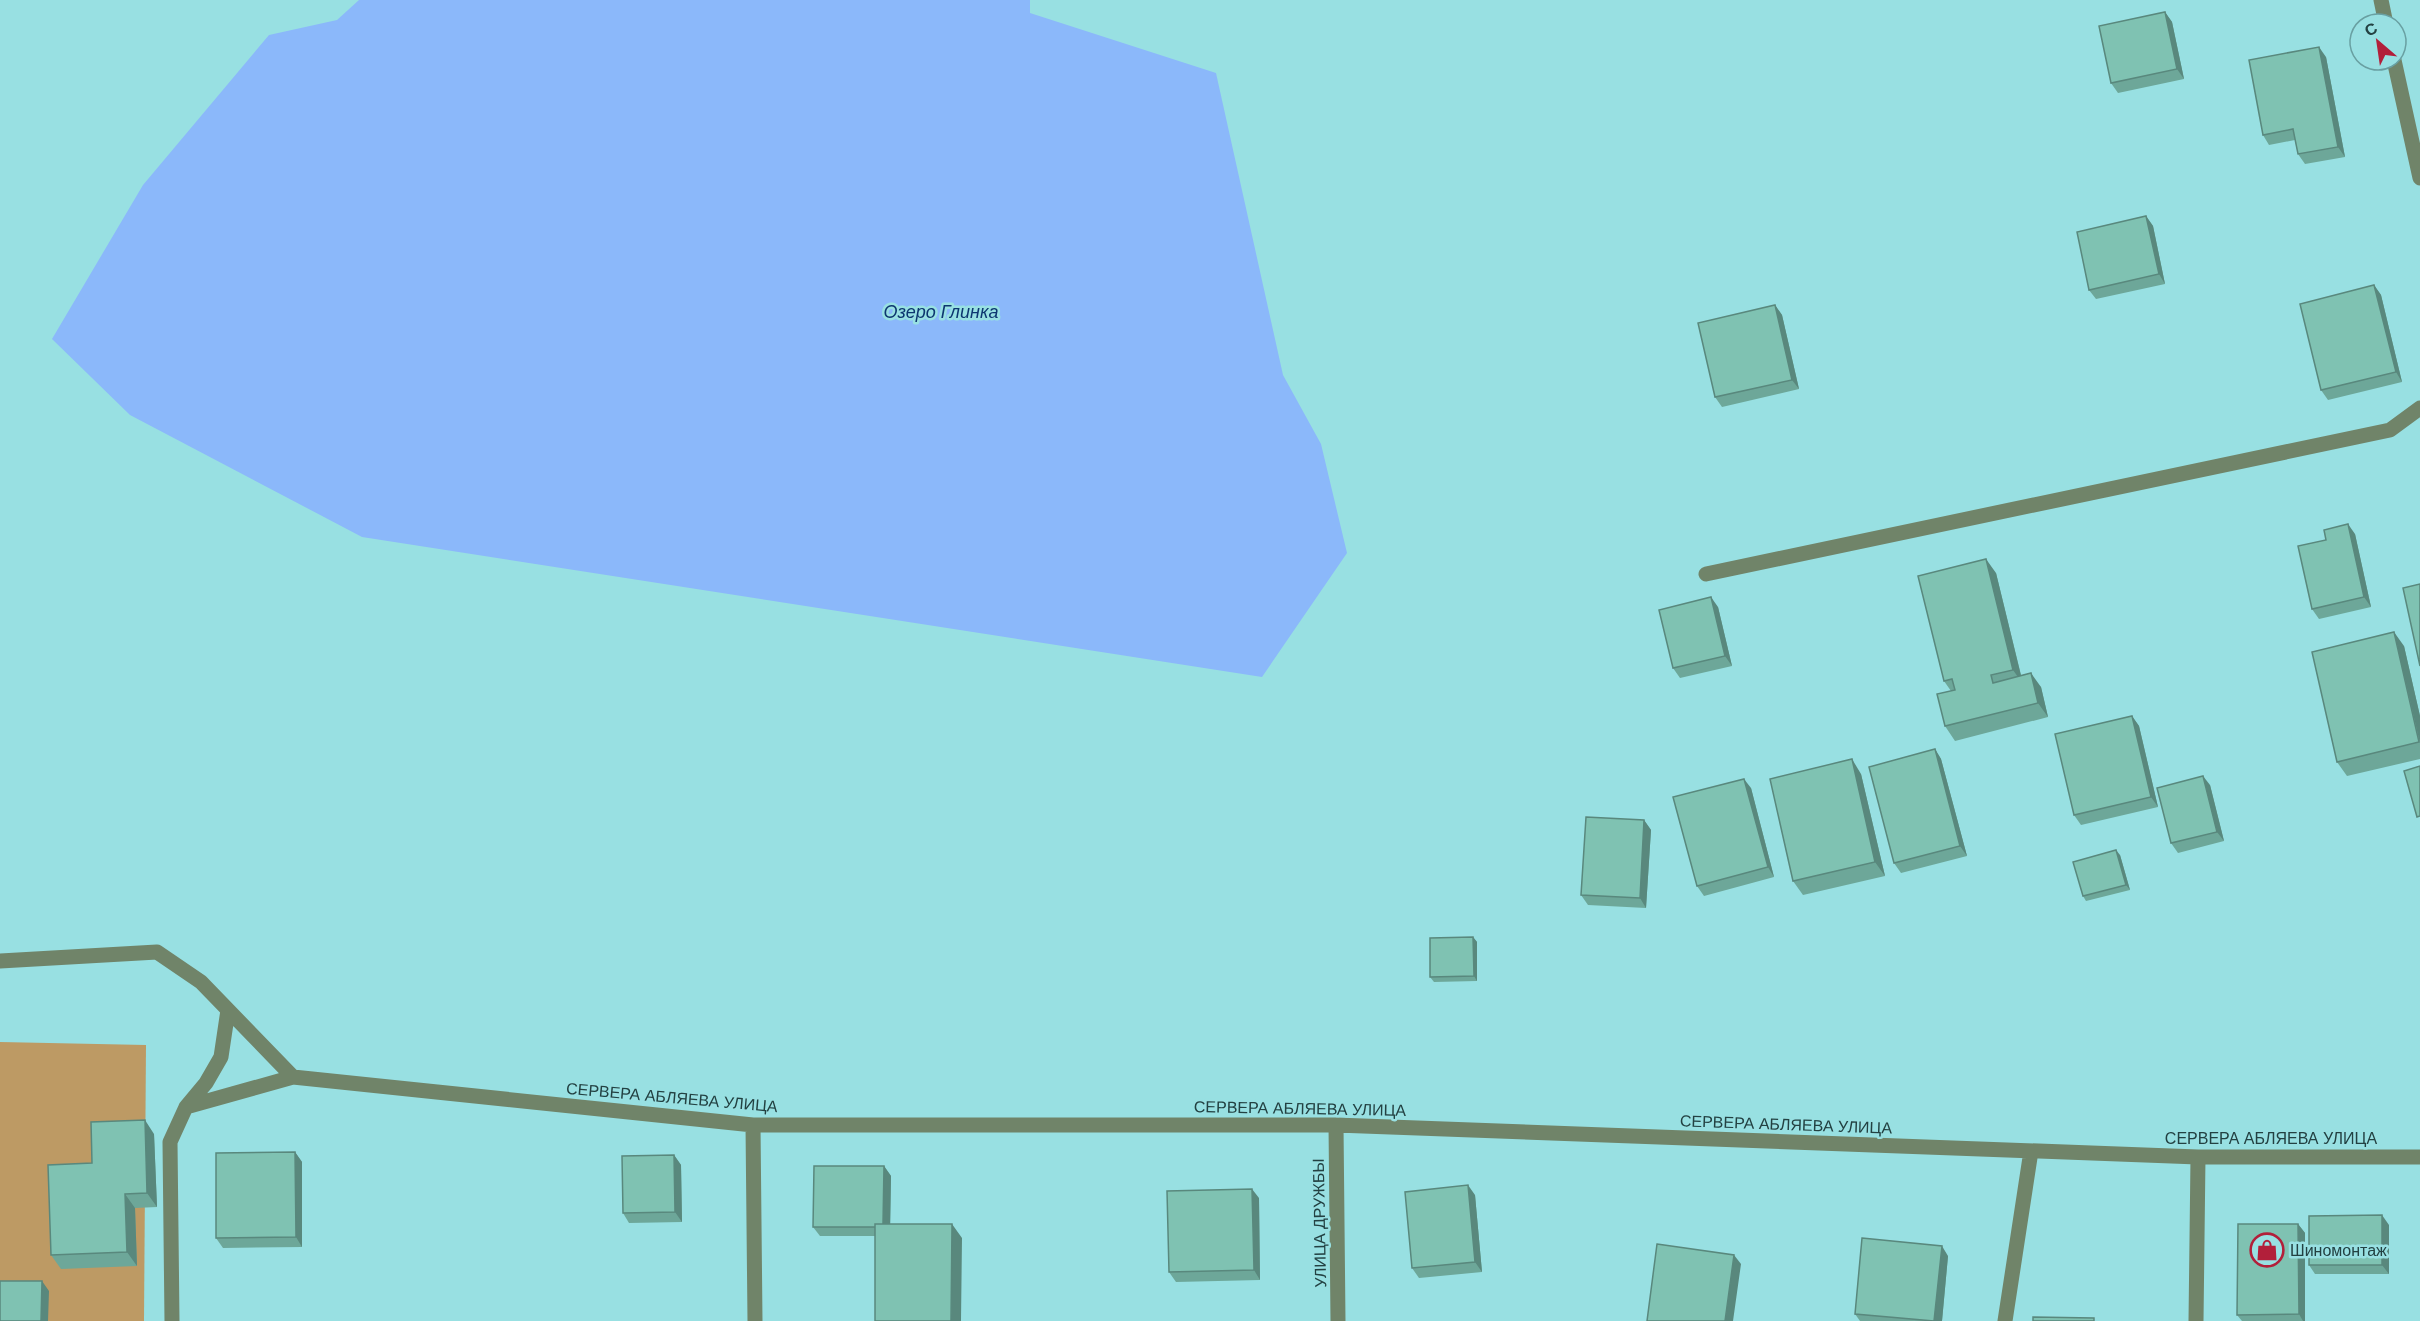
<svg xmlns="http://www.w3.org/2000/svg" width="2420" height="1321" font-family="Helvetica,sans-serif">
	<style>
		.green { fill: #bd9a64 }
		.water { fill: #8bb8fa }
		.lines { fill: none; stroke-linecap: round; stroke-linejoin: round }
		.minor { stroke: #708469; stroke-width: 15 }
		.wall { fill: #6da799 }
		.shaded-wall { fill: #59887d }
		.building { fill: #7fc2b2; stroke: #59887d; stroke-width: 1.5 }
		.labels { text-anchor: middle; stroke-width: 5; stroke-linejoin: round; paint-order: stroke }
		.street-label { font-size: 16px; fill: #234142; stroke: #98e0e2 }
		.poi-label { font-size: 16px; fill: #234142; stroke: #98e0e2; text-anchor: start }
		.water-label { font-size: 18px; font-style: italic; fill: #0d3670; stroke: #98e0e2 }
	</style>
	<rect width="100%" height="100%" fill="#98e0e2"/>
	<!-- green -->
	<path class="green" d="M 0,1042 L 146,1045 L 144,1321 L 0,1321 Z"/>
	<!-- water -->
	<path class="water" d="M 359,0 L 1030,0 L 1030,13 L 1216,73 L 1283,375 L 1321,444 L 1347,553 L 1262,677 L 362,537 L 130,415 L 52,339 L 143,185 L 269,35 L 337,20 Z"/>
	<g class="lines">
		<!-- minor -->
		<path class="minor" d="M 2381,0 L 2386,24
			M 2394,60 L 2420,178
			M 1706,574 L 2390,430 L 2420,408
			M 0,961 L 157,952 L 201,982 L 293,1077
			M 186,1107 L 293,1077 L 753,1125 L 1336,1125 L 2198,1157 L 2420,1157
			M 753,1125 L 755,1321
			M 1336,1125 L 1338,1321
			M 172,1321 L 170,1142 L 186,1107 L 206,1083 L 221,1057 L 228,1010
			M 2005,1321 L 2031,1151
			M 2196,1321 L 2198,1157"/>
	</g>
	<!-- wall -->
	<path class="wall" d="M 2165,12 L 2172,22 L 2184,79 L 2118,93 L 2111,83 Z
		M 2326,57 L 2345,157 L 2305,164 L 2298,154 L 2295,140 L 2269,145 L 2263,135 Z
		M 2146,216 L 2153,226 L 2165,284 L 2096,299 L 2089,290 Z
		M 2374,285 L 2381,295 L 2402,382 L 2328,400 L 2321,390 Z
		M 1775,305 L 1782,315 L 1799,389 L 1722,407 L 1715,397 Z
		M 2355,534 L 2371,607 L 2319,619 L 2312,609 Z
		M 1996,573 L 2021,675 L 2041,687 L 2048,717 L 1955,741 L 1945,726 L 1951,691 L 1944,681 Z
		M 1718,607 L 1732,666 L 1680,678 L 1673,668 Z
		M 2404,646 L 2420,716 L 2420,759 L 2347,776 L 2337,762 Z
		M 2132,716 L 2139,726 L 2158,807 L 2081,825 L 2074,815 Z
		M 1935,749 L 1941,759 L 1967,856 L 1901,873 L 1894,863 Z
		M 1861,774 L 1885,876 L 1803,895 L 1793,881 Z
		M 2210,785 L 2224,841 L 2178,853 L 2171,843 Z
		M 1751,788 L 1774,877 L 1704,896 L 1697,886 Z
		M 1644,820 L 1651,830 L 1646,908 L 1588,905 L 1581,895 Z
		M 2120,855 L 2130,890 L 2086,901 L 2083,896 Z
		M 1473,937 L 1477,942 L 1477,981 L 1434,982 L 1430,977 Z
		M 154,1134 L 157,1207 L 135,1208 L 137,1266 L 61,1269 L 51,1255 L 92,1163 Z
		M 295,1152 L 302,1162 L 302,1247 L 223,1248 L 216,1238 Z
		M 674,1155 L 681,1165 L 682,1222 L 629,1223 L 623,1213 Z
		M 884,1166 L 891,1176 L 890,1224 L 962,1238 L 875,1236 L 820,1236 L 813,1227 Z
		M 1475,1195 L 1482,1272 L 1419,1278 L 1412,1268 Z
		M 1259,1198 L 1260,1280 L 1176,1282 L 1169,1272 Z
		M 2298,1224 L 2305,1233 L 2305,1321 L 2242,1321 L 2237,1315 Z
		M 2389,1225 L 2389,1274 L 2315,1274 L 2309,1265 Z
		M 1948,1256 L 1942,1321 L 1860,1321 L 1855,1314 Z"/>
	<!-- shaded-wall -->
	<path class="shaded-wall" d="M 2165,12 L 2172,22 L 2184,79 L 2177,69 Z
		M 2319,47 L 2326,57 L 2345,157 L 2338,147 Z
		M 2146,216 L 2153,226 L 2165,284 L 2159,274 Z
		M 2374,285 L 2381,295 L 2402,382 L 2396,372 Z
		M 1775,305 L 1782,315 L 1799,389 L 1792,380 Z
		M 2348,524 L 2355,534 L 2371,607 L 2364,597 Z
		M 1986,559 L 1996,573 L 2023,684 L 2013,670 Z
		M 1711,597 L 1718,607 L 1732,666 L 1725,656 Z
		M 2394,632 L 2404,646 L 2420,716 L 2420,743 Z
		M 2031,673 L 2041,687 L 2048,717 L 2038,703 Z
		M 2132,716 L 2139,726 L 2158,807 L 2151,797 Z
		M 1935,749 L 1941,759 L 1967,856 L 1960,846 Z
		M 1852,759 L 1861,774 L 1885,876 L 1875,862 Z
		M 2203,776 L 2210,785 L 2224,841 L 2217,832 Z
		M 1744,779 L 1751,788 L 1774,877 L 1768,867 Z
		M 1644,820 L 1651,830 L 1646,908 L 1640,898 Z
		M 2116,850 L 2120,855 L 2130,890 L 2126,885 Z
		M 1473,937 L 1477,942 L 1477,981 L 1474,976 Z
		M 145,1120 L 154,1134 L 157,1207 L 147,1193 Z
		M 295,1152 L 302,1162 L 302,1247 L 296,1237 Z
		M 674,1155 L 681,1165 L 682,1222 L 675,1212 Z
		M 884,1166 L 891,1176 L 890,1236 L 883,1227 Z
		M 1468,1185 L 1475,1195 L 1482,1272 L 1475,1262 Z
		M 1252,1189 L 1259,1198 L 1260,1280 L 1254,1270 Z
		M 125,1194 L 135,1208 L 137,1266 L 127,1252 Z
		M 2382,1215 L 2389,1225 L 2389,1274 L 2382,1265 Z
		M 952,1224 L 962,1238 L 961,1321 L 951,1321 Z
		M 2298,1224 L 2305,1233 L 2305,1321 L 2303,1321 L 2299,1314 Z
		M 1942,1246 L 1948,1256 L 1942,1321 L 1934,1321 Z
		M 1734,1255 L 1741,1264 L 1733,1321 L 1725,1321 Z
		M 42,1281 L 49,1291 L 48,1321 L 41,1321 Z"/>
	<!-- building -->
	<path class="building" d="M 2165,12 L 2177,69 L 2111,83 L 2099,26 Z
		M 2319,47 L 2338,147 L 2298,154 L 2293,129 L 2263,135 L 2249,60 Z
		M 2146,216 L 2159,274 L 2089,290 L 2077,232 Z
		M 2374,285 L 2396,372 L 2321,390 L 2300,304 Z
		M 1775,305 L 1792,380 L 1715,397 L 1698,323 Z
		M 2348,524 L 2364,597 L 2312,609 L 2298,546 L 2326,540 L 2324,530 Z
		M 1986,559 L 2013,670 L 1991,675 L 1993,683 L 2031,673 L 2038,703 L 1945,726 L 1937,694 L 1955,690 L 1952,679 L 1944,681 L 1918,576 Z
		M 2420,584 L 2420,666 L 2403,588 Z
		M 1711,597 L 1725,656 L 1673,668 L 1659,610 Z
		M 2394,632 L 2419,742 L 2337,762 L 2312,652 Z
		M 2132,716 L 2151,797 L 2074,815 L 2055,734 Z
		M 1935,749 L 1960,846 L 1894,863 L 1869,767 Z
		M 1852,759 L 1875,862 L 1793,881 L 1770,779 Z
		M 2420,766 L 2420,816 L 2417,817 L 2404,771 Z
		M 2203,776 L 2217,832 L 2171,843 L 2157,788 Z
		M 1744,779 L 1768,867 L 1697,886 L 1673,797 Z
		M 1586,817 L 1644,820 L 1640,898 L 1581,895 Z
		M 2116,850 L 2126,885 L 2083,896 L 2073,862 Z
		M 1473,937 L 1474,976 L 1430,977 L 1430,938 Z
		M 145,1120 L 147,1193 L 125,1194 L 127,1252 L 51,1255 L 48,1165 L 92,1163 L 91,1122 Z
		M 295,1152 L 296,1237 L 216,1238 L 216,1153 Z
		M 674,1155 L 675,1212 L 623,1213 L 622,1156 Z
		M 814,1166 L 884,1166 L 883,1224 L 875,1224 L 875,1227 L 813,1227 Z
		M 1468,1185 L 1475,1262 L 1412,1268 L 1405,1192 Z
		M 1252,1189 L 1254,1270 L 1169,1272 L 1167,1191 Z
		M 2382,1215 L 2382,1265 L 2309,1265 L 2309,1216 Z
		M 875,1224 L 952,1224 L 951,1321 L 875,1321 Z
		M 2238,1224 L 2298,1224 L 2299,1314 L 2237,1315 Z
		M 1862,1238 L 1942,1246 L 1934,1321 L 1855,1314 Z
		M 1657,1244 L 1734,1255 L 1725,1321 L 1647,1321 Z
		M 0,1281 L 42,1281 L 41,1321 L 0,1321 Z
		M 2033,1317 L 2094,1318 L 2094,1321 L 2033,1321 Z"/>
	<!-- icons -->
	<defs>
		<g id="shop-ring" transform="scale(1.725)"><circle r="9.5" fill="#98e0e2" stroke="#b21f3a" stroke-width="1.5"/><path d="M-5-2.5h2.3a2.7 3.5 0 0 1 5.4 0H5L5.5 6h-11ZM-1.5-2.5h3a1.5 2.3 0 0 0-3 0Z" fill="#b21f3a"/></g>
	</defs>
	<g fill-rule="evenodd">
		<use href="#shop-ring" x="2267" y="1250"/>
	</g>
	<g class="labels">
		<!-- street labels -->
		<g class="street-label">
			<text transform="translate(672 1097) rotate(5)" y="6">СЕРВЕРА АБЛЯЕВА УЛИЦА</text>
			<text transform="translate(1300 1108) rotate(1)" y="6">СЕРВЕРА АБЛЯЕВА УЛИЦА</text>
			<text transform="translate(1786 1124) rotate(2)" y="6">СЕРВЕРА АБЛЯЕВА УЛИЦА</text>
			<text x="2271" y="1144">СЕРВЕРА АБЛЯЕВА УЛИЦА</text>
			<text transform="translate(1319 1223) rotate(-91)" y="6">УЛИЦА ДРУЖБЫ</text>
		</g>
		<!-- poi labels -->
		<g class="poi-label">
			<text x="2290" y="1256">Шиномонтаж</text>
		</g>
		<!-- water labels -->
		<g class="water-label">
			<text x="941" y="318">Озеро Глинка</text>
		</g>
	</g>
	<!-- north arrow -->
	<g transform="translate(2378 42) rotate(331)"><circle r="28" fill="#98e0e2" stroke="#69a0a2" stroke-width="1.5"/>
	<path d="M0-4.5L10 22L0 15L-10 22Z" fill="#b21f3a"/>
	<text y="-9" font-size="16" font-weight="bold" text-anchor="middle" fill="#234142">С</text>
	</g>
</svg>
